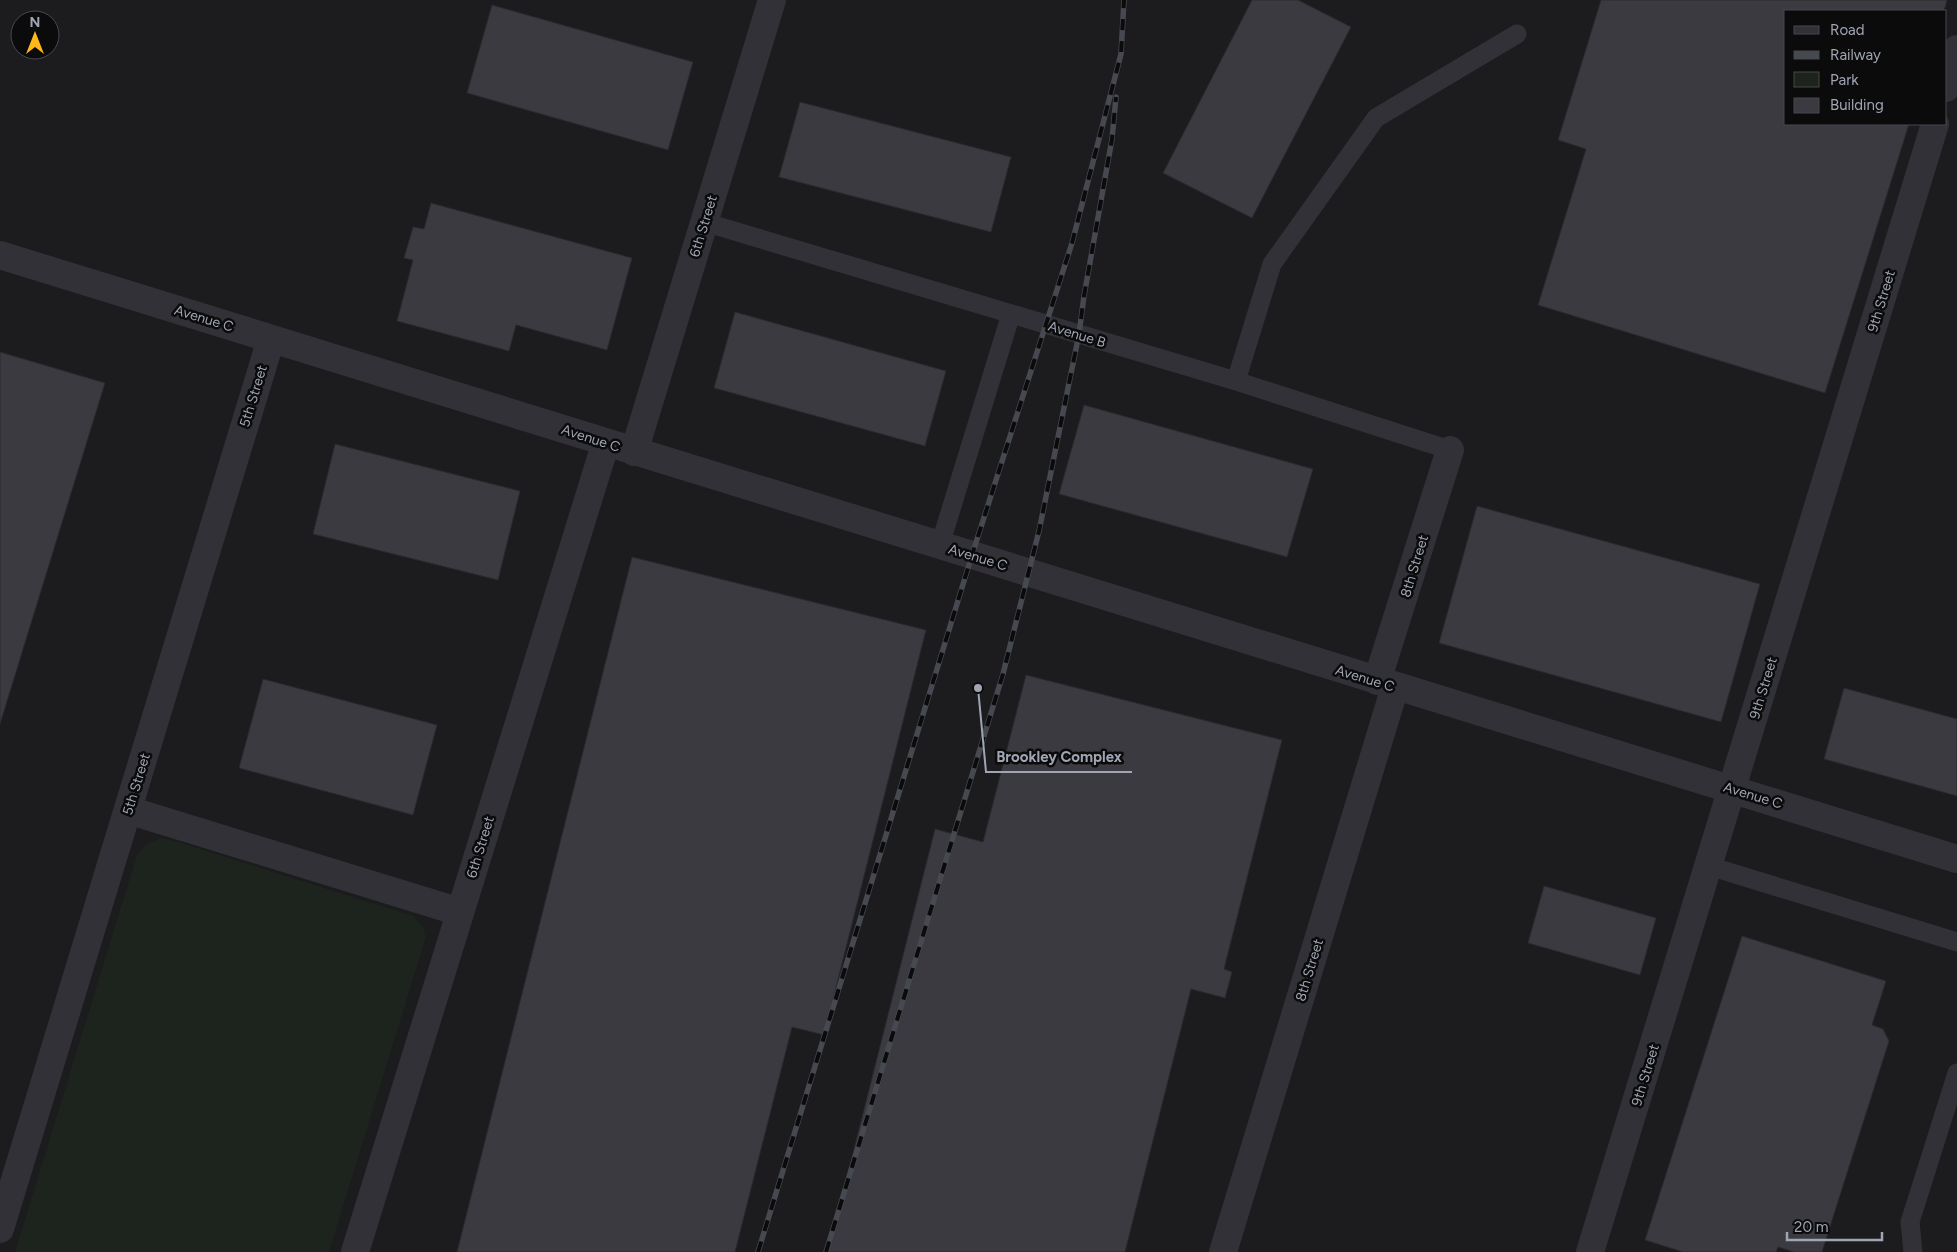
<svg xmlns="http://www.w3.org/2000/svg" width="1957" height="1252" font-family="Figtree,sans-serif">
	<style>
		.built { fill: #1c1c1f; fill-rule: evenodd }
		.green { fill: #1c241d }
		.building { fill: #3a3a40; stroke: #2a2a2e }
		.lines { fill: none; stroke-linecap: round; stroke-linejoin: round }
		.lane { stroke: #313137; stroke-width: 19 }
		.street { stroke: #313137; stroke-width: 28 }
		.rail-casing { stroke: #474950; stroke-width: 5.5 }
		.rail { stroke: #0b0b0c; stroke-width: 4; stroke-dasharray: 11; stroke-linecap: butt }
		.labels { text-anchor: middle; stroke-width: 5; stroke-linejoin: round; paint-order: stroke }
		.street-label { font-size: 14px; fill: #a0a5b4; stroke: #0b0b0c }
		.leader { fill: none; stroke: #a0a5b4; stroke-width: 2 }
		.callout-dot { fill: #a0a5b4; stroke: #0b0b0c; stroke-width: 2 }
		.callout-label { font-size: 15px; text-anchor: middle; font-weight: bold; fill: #a0a5b4; stroke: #0b0b0c; stroke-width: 5; stroke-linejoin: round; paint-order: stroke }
	</style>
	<rect width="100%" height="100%" fill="#101011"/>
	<!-- built -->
	<path class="built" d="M 0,0 L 1957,0 L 1957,1252 L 0,1252 ZM 1786,11 L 1946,11 L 1946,124 L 1786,124 ZM 20,20 L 50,20 L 50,50 L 20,50 Z"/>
	<!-- green -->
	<path class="green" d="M 160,838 L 175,841 L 413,916 L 423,927 L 426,937 L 329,1252 L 15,1252 L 137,855 L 146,845 Z"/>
	<!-- building -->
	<path class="building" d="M 1252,0 L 1298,0 L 1351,27 L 1252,218 L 1163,173 Z
		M 1601,0 L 1947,0 L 1944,11 L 1786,11 L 1786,124 L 1909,124 L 1825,393 L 1538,305 L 1586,149 L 1558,140 Z
		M 492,5 L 693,62 L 668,150 L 467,93 Z
		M 800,102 L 1011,157 L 991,232 L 779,177 Z
		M 431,203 L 632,258 L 607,350 L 516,325 L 509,351 L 397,321 L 413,260 L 404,258 L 413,227 L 424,229 Z
		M 735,312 L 946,371 L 925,446 L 714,388 Z
		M 0,352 L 105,383 L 0,724 Z
		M 1084,405 L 1313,469 L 1287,557 L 1059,494 Z
		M 335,444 L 520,491 L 498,580 L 313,534 Z
		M 1477,506 L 1760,584 L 1721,722 L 1439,643 Z
		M 632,557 L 926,630 L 824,1035 L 792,1027 L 735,1252 L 457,1252 Z
		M 1026,675 L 1282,740 L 1224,969 L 1232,972 L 1225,998 L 1191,989 L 1125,1252 L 828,1252 L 935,829 L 983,842 Z
		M 263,679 L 437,725 L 413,815 L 239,768 Z
		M 1844,688 L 1957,719 L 1957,796 L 1824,759 Z
		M 1544,886 L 1656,918 L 1640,975 L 1528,943 Z
		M 1742,936 L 1886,981 L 1872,1025 L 1883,1029 L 1889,1041 L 1822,1252 L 1794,1252 L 1778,1247 L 1776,1252 L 1683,1252 L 1645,1240 Z"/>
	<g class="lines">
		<!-- lane -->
		<path class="lane" d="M 704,222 L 1236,381 L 1450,450
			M 1236,381 L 1272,264 L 1376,118 L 1517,34
			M 940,545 L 1011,314
			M 1709,866 L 1957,942
			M 1913,1252 L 1910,1222 L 1957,1073"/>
		<!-- street -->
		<path class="street" d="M 1946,88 L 1957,49
			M 0,255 L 1957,859
			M 634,452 L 772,0
			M 1377,681 L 1450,450
			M 128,810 L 460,912
			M 0,1229 L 271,339
			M 355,1252 L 606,442
			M 1223,1252 L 1395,687
			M 1590,1252 L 1935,124"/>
		<!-- rail casing -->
		<g class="rail-casing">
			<path id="rail" d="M 758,1252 L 972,555 L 1072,243 L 1121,54 L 1124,0
				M 826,1252 L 1003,674 L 1039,531 L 1079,334 L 1084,296 L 1112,139 L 1116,97"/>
		</g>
		<!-- rail -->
		<use href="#rail" class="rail"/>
	</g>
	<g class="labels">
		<!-- street labels -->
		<g class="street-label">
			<text transform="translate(703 226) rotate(-73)" y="5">6th Street</text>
			<text transform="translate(1881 301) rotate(-73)" y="5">9th Street</text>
			<text transform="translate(204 318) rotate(17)" y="5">Avenue C</text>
			<text transform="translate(1077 334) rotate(17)" y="5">Avenue B</text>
			<text transform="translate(253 396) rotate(-73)" y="5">5th Street</text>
			<text transform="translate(591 438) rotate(18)" y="5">Avenue C</text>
			<text transform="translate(978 557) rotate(17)" y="5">Avenue C</text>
			<text transform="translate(1414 566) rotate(-73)" y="5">8th Street</text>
			<text transform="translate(1365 678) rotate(17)" y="5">Avenue C</text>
			<text transform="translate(1763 688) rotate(-73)" y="5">9th Street</text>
			<text transform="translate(136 784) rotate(-73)" y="5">5th Street</text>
			<text transform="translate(1753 795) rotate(17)" y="5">Avenue C</text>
			<text transform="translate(480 847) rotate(-73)" y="5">6th Street</text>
			<text transform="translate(1309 970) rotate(-73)" y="5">8th Street</text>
			<text transform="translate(1645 1075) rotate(-73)" y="5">9th Street</text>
		</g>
	</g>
	<!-- callouts -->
	<path class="leader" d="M978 688L986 772H1132"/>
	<circle class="callout-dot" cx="978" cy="688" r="5"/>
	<g class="callout-label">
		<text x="1059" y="762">Brookley Complex</text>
	</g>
	<!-- legend -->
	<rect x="1784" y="10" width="162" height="115" fill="#0b0b0c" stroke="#47494f"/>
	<rect x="1794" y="26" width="25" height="8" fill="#313137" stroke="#47494f"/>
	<text x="1830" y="35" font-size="15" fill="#a0a5b4">Road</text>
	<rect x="1794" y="51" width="25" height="8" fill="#474950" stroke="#47494f"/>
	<text x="1830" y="60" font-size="15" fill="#a0a5b4">Railway</text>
	<rect x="1794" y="72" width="25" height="15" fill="#1c241d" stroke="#47494f"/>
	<text x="1830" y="85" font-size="15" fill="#a0a5b4">Park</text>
	<rect x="1794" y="98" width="25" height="15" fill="#3a3a40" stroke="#47494f"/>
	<text x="1830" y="110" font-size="15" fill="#a0a5b4">Building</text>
	<!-- north arrow -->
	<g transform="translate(35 35)"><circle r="24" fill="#0b0b0c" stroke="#47494f"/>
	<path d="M0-4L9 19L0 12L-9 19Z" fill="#ffb71a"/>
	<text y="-8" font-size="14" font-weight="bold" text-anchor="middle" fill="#a0a5b4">N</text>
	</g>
	<!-- scale -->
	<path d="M1787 1232v8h95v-8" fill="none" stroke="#a0a5b4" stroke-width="2.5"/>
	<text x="1794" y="1232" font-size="15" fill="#a0a5b4" stroke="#0b0b0c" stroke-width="4" paint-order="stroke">20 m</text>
</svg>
